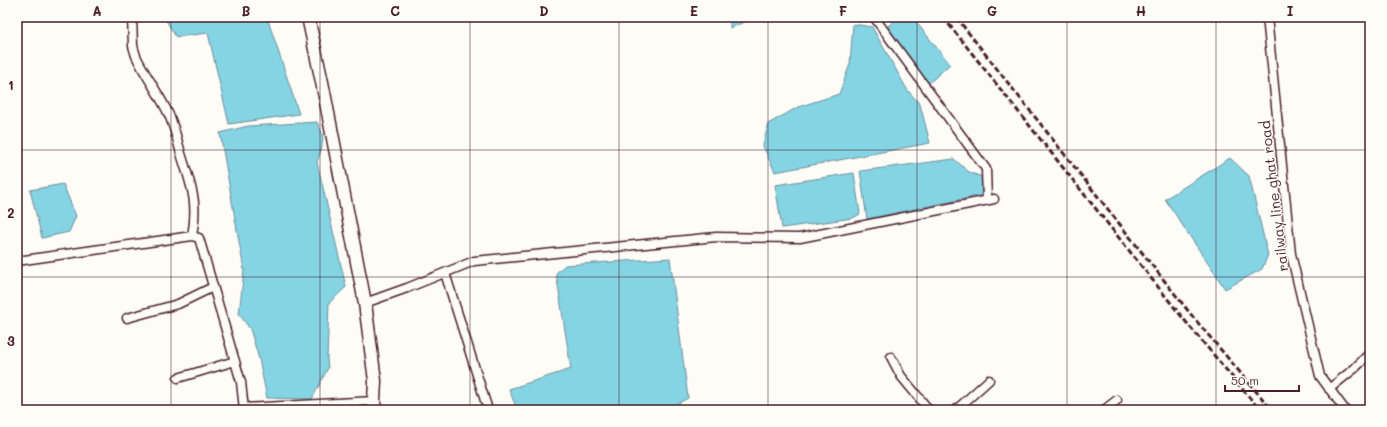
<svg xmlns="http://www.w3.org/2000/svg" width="1387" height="427" font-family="Mali,sans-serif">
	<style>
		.water { fill: #85d4e3; stroke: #6d8c99 }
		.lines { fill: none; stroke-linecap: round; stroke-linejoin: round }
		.street-casing { stroke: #4a1f2b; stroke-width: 11 }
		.secondary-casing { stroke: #4a1f2b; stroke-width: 15 }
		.street { stroke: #fdfcf7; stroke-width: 8 }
		.secondary { stroke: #fdfcf7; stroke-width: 12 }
		.rail { stroke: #4a1f2b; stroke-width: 3; stroke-dasharray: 6 3; stroke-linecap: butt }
		.grid { fill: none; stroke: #4a1f2b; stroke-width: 1; stroke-opacity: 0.55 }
		.labels { text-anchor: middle; stroke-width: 3; stroke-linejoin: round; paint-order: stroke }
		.street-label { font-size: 14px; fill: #4a1f2b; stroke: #fdfcf7 }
		.neatline { fill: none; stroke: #4a1f2b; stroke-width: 1.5 }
		.grid-label { font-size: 13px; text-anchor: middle; font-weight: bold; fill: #4a1f2b }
	</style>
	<rect width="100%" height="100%" fill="#fdfcf7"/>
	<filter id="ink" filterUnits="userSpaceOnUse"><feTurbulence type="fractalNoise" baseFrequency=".025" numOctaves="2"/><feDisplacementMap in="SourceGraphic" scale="8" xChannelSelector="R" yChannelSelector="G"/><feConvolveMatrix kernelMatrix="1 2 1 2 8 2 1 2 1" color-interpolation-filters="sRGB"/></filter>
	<g filter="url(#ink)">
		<!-- water -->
		<path class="water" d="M 164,17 L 267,17 L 299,114 L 229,124 L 208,33 L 176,37 Z
			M 730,17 L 756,17 L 730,28 Z
			M 899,17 L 912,17 L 950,64 L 928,84 L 894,50 L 888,26 Z
			M 853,24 L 872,27 L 908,91 L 920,104 L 930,143 L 775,172 L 763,146 L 768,124 L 798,107 L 839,94 L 850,64 Z
			M 317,122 L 323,135 L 322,147 L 317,162 L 346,287 L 329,303 L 327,359 L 328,368 L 312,399 L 267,398 L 259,359 L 250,329 L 239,314 L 244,270 L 220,133 L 248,126 Z
			M 1230,158 L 1249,176 L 1268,255 L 1262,269 L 1225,289 L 1165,199 Z
			M 954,159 L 969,172 L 982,177 L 982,195 L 867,219 L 860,171 Z
			M 854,173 L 860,214 L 853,218 L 782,228 L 775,185 Z
			M 63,184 L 76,216 L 69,232 L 42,238 L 30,190 Z
			M 670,258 L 688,398 L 675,405 L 676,410 L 517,410 L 509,389 L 571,369 L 556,273 L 565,265 Z"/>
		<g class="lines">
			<!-- street casing -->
			<g class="street-casing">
				<path id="street" d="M 132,17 L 133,46 L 136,56 C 146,77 160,95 169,115 C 174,126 177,138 180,150 C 190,184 199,199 192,236
					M 874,17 L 986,169 L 987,200
					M 1267,17 L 1291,254 L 1320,376 L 1345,410
					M 17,261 L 192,236 L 199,238 L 241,382 L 244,410
					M 445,273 L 488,410
					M 365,303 L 407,288 L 474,261 L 716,237 L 800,238 L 994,199
					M 127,318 L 178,304 L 213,287
					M 891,357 L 901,376 L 929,410
					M 178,378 L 235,361
					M 1329,389 L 1355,368 L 1370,353
					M 243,408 L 374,401
					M 956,410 L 989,380
					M 1104,410 L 1117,400"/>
			</g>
			<!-- secondary casing -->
			<g class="secondary-casing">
				<path id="secondary" d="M 308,17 L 322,82 L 365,303 L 375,381 L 374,401 L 375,410"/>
			</g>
			<!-- street -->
			<use href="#street" class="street"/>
			<!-- secondary -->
			<use href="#secondary" class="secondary"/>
			<!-- rail -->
			<path class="rail" d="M 943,17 L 1186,322 L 1260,410
				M 956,17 L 1193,317 L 1272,410"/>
		</g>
	</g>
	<!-- grid -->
	<path class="grid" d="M 171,17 L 171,410M 320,17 L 320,410M 470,17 L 470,410M 619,17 L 619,410M 768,17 L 768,410M 917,17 L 917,410M 1067,17 L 1067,410M 1216,17 L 1216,410M 17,150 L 1370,150M 17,277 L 1370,277"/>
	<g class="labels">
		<!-- street labels -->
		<g class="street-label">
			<text transform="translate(1274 196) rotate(-97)" y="5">railway line ghat road</text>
		</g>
	</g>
	<!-- margin -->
	<rect width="1387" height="427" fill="none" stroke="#fdfcf7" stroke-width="44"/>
	<!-- scale -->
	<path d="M1225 385v6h74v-6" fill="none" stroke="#4a1f2b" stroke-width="2"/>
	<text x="1231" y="385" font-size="12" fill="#4a1f2b" stroke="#fdfcf7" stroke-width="3" paint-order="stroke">50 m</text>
	<rect x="22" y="22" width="1343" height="383" class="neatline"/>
	<g class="grid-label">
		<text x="97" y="16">A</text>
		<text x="246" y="16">B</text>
		<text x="395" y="16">C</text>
		<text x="544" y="16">D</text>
		<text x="694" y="16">E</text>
		<text x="843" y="16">F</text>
		<text x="992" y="16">G</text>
		<text x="1141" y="16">H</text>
		<text x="1290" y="16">I</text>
		<text x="11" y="90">1</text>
		<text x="11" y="218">2</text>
		<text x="11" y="346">3</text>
	</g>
</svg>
